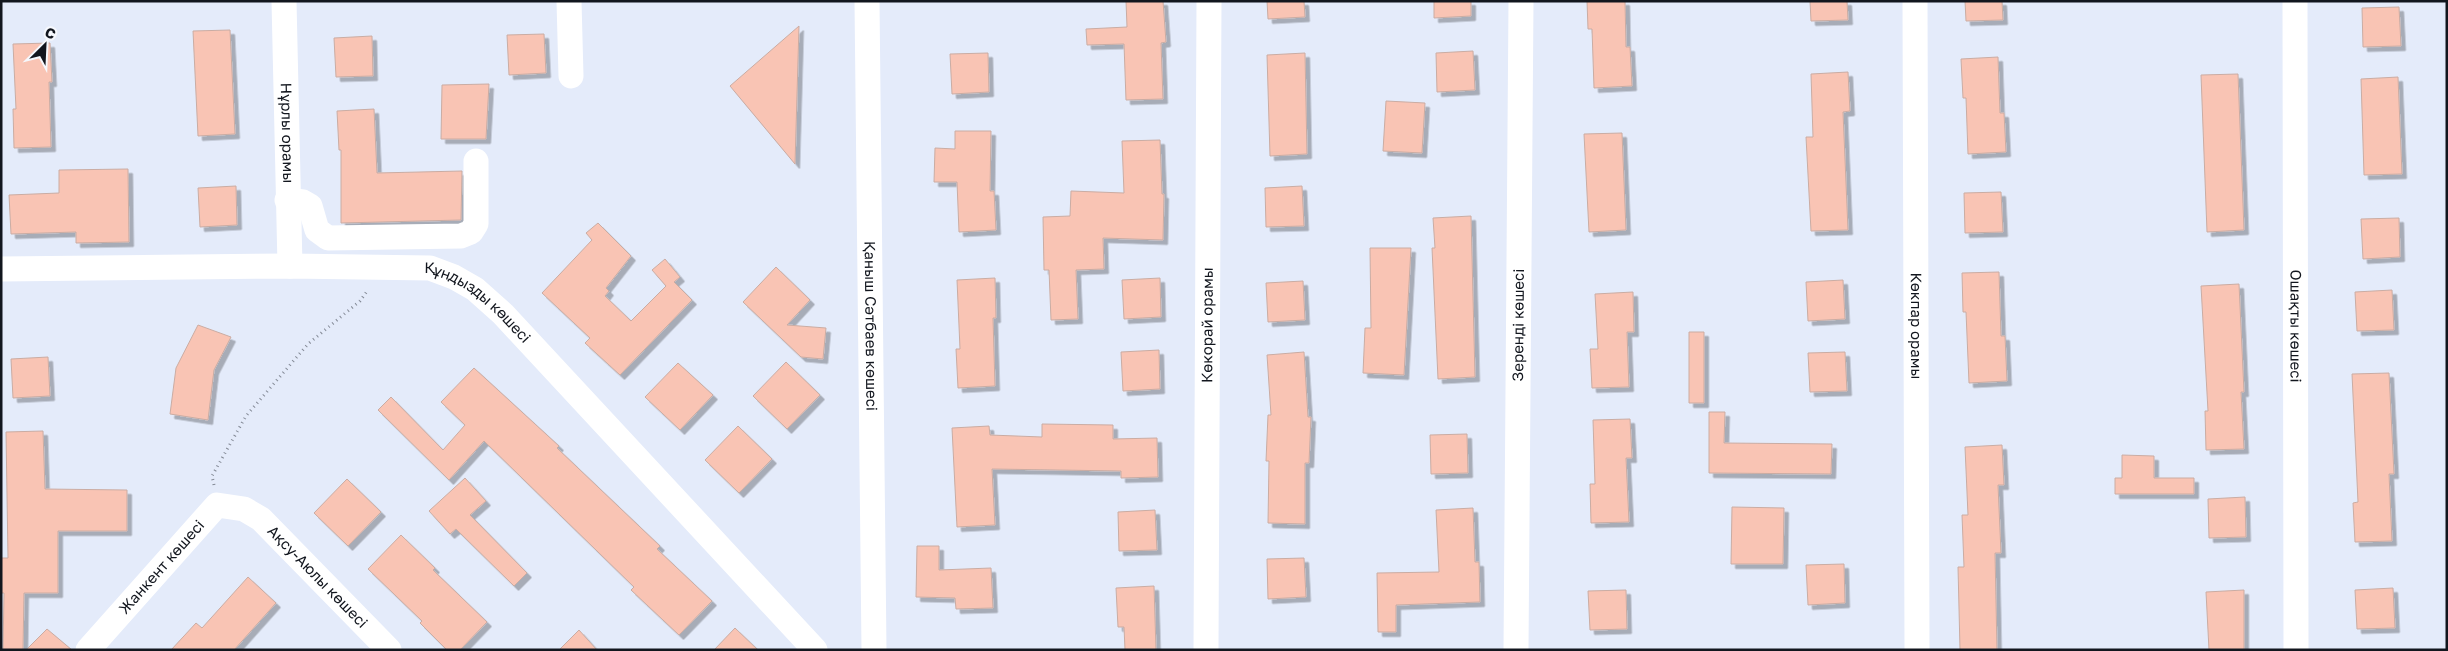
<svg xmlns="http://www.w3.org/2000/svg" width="2448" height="651" font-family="'Golos Text',sans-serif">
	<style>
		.building { fill: #f9c4b4; stroke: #caaca3; filter: url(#shadow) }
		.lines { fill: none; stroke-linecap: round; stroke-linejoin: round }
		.path { stroke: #858b97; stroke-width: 3; stroke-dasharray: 1 4; stroke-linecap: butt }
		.minor { stroke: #fff; stroke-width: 25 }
		.labels { text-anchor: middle; stroke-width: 4; stroke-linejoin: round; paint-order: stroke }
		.street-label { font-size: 15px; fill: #12161e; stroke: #f6f8fd }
	</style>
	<defs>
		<filter id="shadow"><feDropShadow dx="4.5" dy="4.5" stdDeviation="0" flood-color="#0004"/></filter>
	</defs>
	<rect width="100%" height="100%" fill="#e4ebfa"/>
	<!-- building -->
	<path class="building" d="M 1126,1 L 1163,1 L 1166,42 L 1161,43 L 1163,99 L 1126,100 L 1124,44 L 1087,45 L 1086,29 L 1127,27 Z
		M 1267,1 L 1304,1 L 1305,17 L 1268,19 Z
		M 1434,1 L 1471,1 L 1471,16 L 1434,18 Z
		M 1587,1 L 1625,1 L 1626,47 L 1630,47 L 1632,86 L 1594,88 L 1592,29 L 1588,29 Z
		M 1810,1 L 1847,1 L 1848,20 L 1811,21 Z
		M 1965,1 L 2002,1 L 2003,20 L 1966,21 Z
		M 2399,7 L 2401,46 L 2363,47 L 2362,8 Z
		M 799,26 L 795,164 L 730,86 Z
		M 230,30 L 235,134 L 198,136 L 193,31 Z
		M 544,34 L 546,73 L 509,75 L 507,35 Z
		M 372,36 L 373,76 L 336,77 L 334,38 Z
		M 50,43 L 52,82 L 49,82 L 51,147 L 14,148 L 13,109 L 16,109 L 13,44 Z
		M 1473,51 L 1475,90 L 1437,92 L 1436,53 Z
		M 988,53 L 989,92 L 952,94 L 950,54 Z
		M 1305,53 L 1307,154 L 1270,156 L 1267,55 Z
		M 1998,57 L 2000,113 L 2004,113 L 2006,152 L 1968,154 L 1966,98 L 1963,98 L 1961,59 Z
		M 1848,72 L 1850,111 L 1843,112 L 1848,230 L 1811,231 L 1806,137 L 1813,137 L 1811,74 Z
		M 2238,74 L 2244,230 L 2207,232 L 2201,75 Z
		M 2398,77 L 2402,174 L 2364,175 L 2361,79 Z
		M 489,84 L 486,139 L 441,139 L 442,85 Z
		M 1386,101 L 1425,103 L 1422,153 L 1383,151 Z
		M 374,109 L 377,173 L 462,171 L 461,220 L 341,223 L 341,150 L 339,150 L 337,111 Z
		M 955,131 L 991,131 L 990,191 L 994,191 L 996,230 L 959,232 L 957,182 L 934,182 L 935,148 L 955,149 Z
		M 1622,133 L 1626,230 L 1589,232 L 1584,134 Z
		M 1160,140 L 1162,194 L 1164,194 L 1163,240 L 1103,238 L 1104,269 L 1076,270 L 1078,319 L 1051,320 L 1049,270 L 1044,270 L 1043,217 L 1070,216 L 1071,191 L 1124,193 L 1122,141 Z
		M 128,169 L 129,242 L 76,243 L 76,232 L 11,234 L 9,195 L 59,193 L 59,170 Z
		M 236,186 L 237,225 L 200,227 L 198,188 Z
		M 1302,186 L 1304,226 L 1266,227 L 1265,188 Z
		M 2001,192 L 2003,232 L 1965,233 L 1964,193 Z
		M 1471,216 L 1475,377 L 1438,379 L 1432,248 L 1435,248 L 1433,218 Z
		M 2399,218 L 2400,257 L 2363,259 L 2361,219 Z
		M 598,223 L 631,256 L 606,288 L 609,291 L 605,296 L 631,321 L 666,286 L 652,270 L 665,259 L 680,277 L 674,282 L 692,300 L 620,375 L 585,343 L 590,338 L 542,293 L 592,240 L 586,233 Z
		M 1370,248 L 1411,248 L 1404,375 L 1363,373 L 1365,328 L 1371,328 Z
		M 776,267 L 810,300 L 787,325 L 826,328 L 823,359 L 801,357 L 743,302 Z
		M 1999,272 L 2001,336 L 2005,336 L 2007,381 L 1969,383 L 1966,312 L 1963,312 L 1962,273 Z
		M 995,278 L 996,318 L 993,318 L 995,386 L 958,388 L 956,349 L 960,349 L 957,280 Z
		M 1160,278 L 1161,317 L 1124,319 L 1122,280 Z
		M 1843,280 L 1845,319 L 1808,321 L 1806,282 Z
		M 1303,281 L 1305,320 L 1268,322 L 1266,283 Z
		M 2239,284 L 2244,392 L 2241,392 L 2244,449 L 2206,450 L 2205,411 L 2208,411 L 2201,286 Z
		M 2392,290 L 2394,330 L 2357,331 L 2355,292 Z
		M 1633,292 L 1634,332 L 1627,332 L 1629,387 L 1592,388 L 1590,349 L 1598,349 L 1595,294 Z
		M 198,325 L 231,337 L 214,370 L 208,420 L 170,414 L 176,368 Z
		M 1689,332 L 1704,332 L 1704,403 L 1689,403 Z
		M 1159,350 L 1160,389 L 1123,391 L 1121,352 Z
		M 1304,352 L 1308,417 L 1311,417 L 1309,463 L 1305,463 L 1305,524 L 1268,523 L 1269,461 L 1266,461 L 1268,415 L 1271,415 L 1267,355 Z
		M 1845,352 L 1847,391 L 1810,392 L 1808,353 Z
		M 48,357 L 50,396 L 13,398 L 11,359 Z
		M 786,362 L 820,395 L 787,429 L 753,396 Z
		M 678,363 L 713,395 L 680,430 L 645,397 Z
		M 474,368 L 559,446 L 557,448 L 660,546 L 657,549 L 712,601 L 679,635 L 631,590 L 634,587 L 484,441 L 449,480 L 378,410 L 391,397 L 443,450 L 465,425 L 441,402 Z
		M 2389,373 L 2394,474 L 2389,474 L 2392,541 L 2355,542 L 2353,503 L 2358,502 L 2352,374 Z
		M 1709,412 L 1725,412 L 1724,443 L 1832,444 L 1831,474 L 1709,473 Z
		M 1630,419 L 1632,458 L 1626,458 L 1629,522 L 1591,523 L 1590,484 L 1595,484 L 1593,420 Z
		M 1042,424 L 1113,425 L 1113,439 L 1157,438 L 1158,477 L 1121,478 L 1121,471 L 992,469 L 995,525 L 957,527 L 952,428 L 989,426 L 990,435 L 1042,437 Z
		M 738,426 L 772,459 L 739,493 L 705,460 Z
		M 43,431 L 45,489 L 127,490 L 127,531 L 58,531 L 58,593 L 24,593 L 23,650 L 3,650 L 4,593 L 1,593 L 1,558 L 8,558 L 6,432 Z
		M 1467,434 L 1468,473 L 1431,474 L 1430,435 Z
		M 2002,445 L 2004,485 L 1998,485 L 2001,553 L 1995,553 L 1997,650 L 1960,650 L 1958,567 L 1964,567 L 1962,515 L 1968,515 L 1965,447 Z
		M 2122,455 L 2154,456 L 2154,478 L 2194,478 L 2194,494 L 2115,494 L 2115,478 L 2122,478 Z
		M 465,478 L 486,501 L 470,515 L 527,573 L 514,586 L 456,529 L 450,534 L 429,511 Z
		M 347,479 L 381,512 L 348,546 L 314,513 Z
		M 2245,497 L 2246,537 L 2209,538 L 2208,499 Z
		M 1732,507 L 1784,508 L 1783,564 L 1731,564 Z
		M 1473,508 L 1475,562 L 1479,562 L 1480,602 L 1396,605 L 1396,632 L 1378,632 L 1377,573 L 1439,572 L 1436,510 Z
		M 1155,510 L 1157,550 L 1119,551 L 1118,512 Z
		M 401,535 L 435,568 L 433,570 L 487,622 L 460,650 L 447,650 L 420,623 L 422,621 L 368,569 Z
		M 917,546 L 939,546 L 939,570 L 991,568 L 993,608 L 956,609 L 955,598 L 916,597 Z
		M 1304,558 L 1306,597 L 1268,599 L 1267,559 Z
		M 1844,564 L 1845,603 L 1808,605 L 1806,565 Z
		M 248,577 L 276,603 L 234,650 L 171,650 L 196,623 L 202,628 Z
		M 1154,586 L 1156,650 L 1125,650 L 1124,627 L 1118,627 L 1116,588 Z
		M 2393,588 L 2395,628 L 2357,629 L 2355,590 Z
		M 1626,590 L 1627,629 L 1590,630 L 1588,591 Z
		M 2244,590 L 2244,650 L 2209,650 L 2206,592 Z
		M 735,628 L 758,650 L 714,650 Z
		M 47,629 L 72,650 L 26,650 Z
		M 579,630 L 597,650 L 559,650 Z"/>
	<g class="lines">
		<!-- path -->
		<path class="path" d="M 214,485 L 212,476 L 246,416 L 308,344 L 360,301 L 368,290"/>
		<!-- minor -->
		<g class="minor">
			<path id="s1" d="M 284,1 L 290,266"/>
			<path d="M 569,1 L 571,76"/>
			<path id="s2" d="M 867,1 L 874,650"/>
			<path id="s3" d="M 1915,1 L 1917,650"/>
			<path id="s4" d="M 2295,1 L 2296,650"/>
			<path d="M 287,200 L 303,202 L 310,206 L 317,230 L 328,238 L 461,236 L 471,232 L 476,224 L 476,161"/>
			<path id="s5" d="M 1,269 L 290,266 L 430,268 L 454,277 L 475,289 L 503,314 L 815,650"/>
			<path id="s6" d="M 88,650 L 217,505 L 244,509 L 261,519 L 389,650"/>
			<path id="s7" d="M 1206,650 L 1209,1"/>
			<path id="s8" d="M 1516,650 L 1521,1"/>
		</g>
	</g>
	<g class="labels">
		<!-- street labels -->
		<g class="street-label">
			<text dy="5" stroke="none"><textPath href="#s1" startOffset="132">Нұрлы орамы</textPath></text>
			<text dy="5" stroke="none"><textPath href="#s5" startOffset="488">Құндызды көшесі</textPath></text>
			<text dy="5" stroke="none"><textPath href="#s2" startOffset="325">Қаныш Сәтбаев көшесі</textPath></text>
			<text dy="5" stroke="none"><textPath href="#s7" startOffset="325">Көкорай орамы</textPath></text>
			<text dy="5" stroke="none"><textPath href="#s8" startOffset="325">Зеренді көшесі</textPath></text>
			<text dy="5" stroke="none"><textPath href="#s3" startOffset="325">Көкпар орамы</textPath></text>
			<text dy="5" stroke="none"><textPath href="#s4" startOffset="325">Ошақты көшесі</textPath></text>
			<text dy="5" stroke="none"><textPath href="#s6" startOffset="111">Жанкент көшесі</textPath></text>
			<text dy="5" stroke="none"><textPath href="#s6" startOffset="322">Ақсу-Аюлы көшесі</textPath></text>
		</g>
	</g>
	<!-- border -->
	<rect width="2448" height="651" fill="none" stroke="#12161e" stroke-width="5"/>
	<!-- north arrow -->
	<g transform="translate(45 45) rotate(24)" stroke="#f6f8fd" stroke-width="4" paint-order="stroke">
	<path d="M0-4L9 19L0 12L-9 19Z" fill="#12161e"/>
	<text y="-8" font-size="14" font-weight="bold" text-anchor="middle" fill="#12161e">С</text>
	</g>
</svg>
